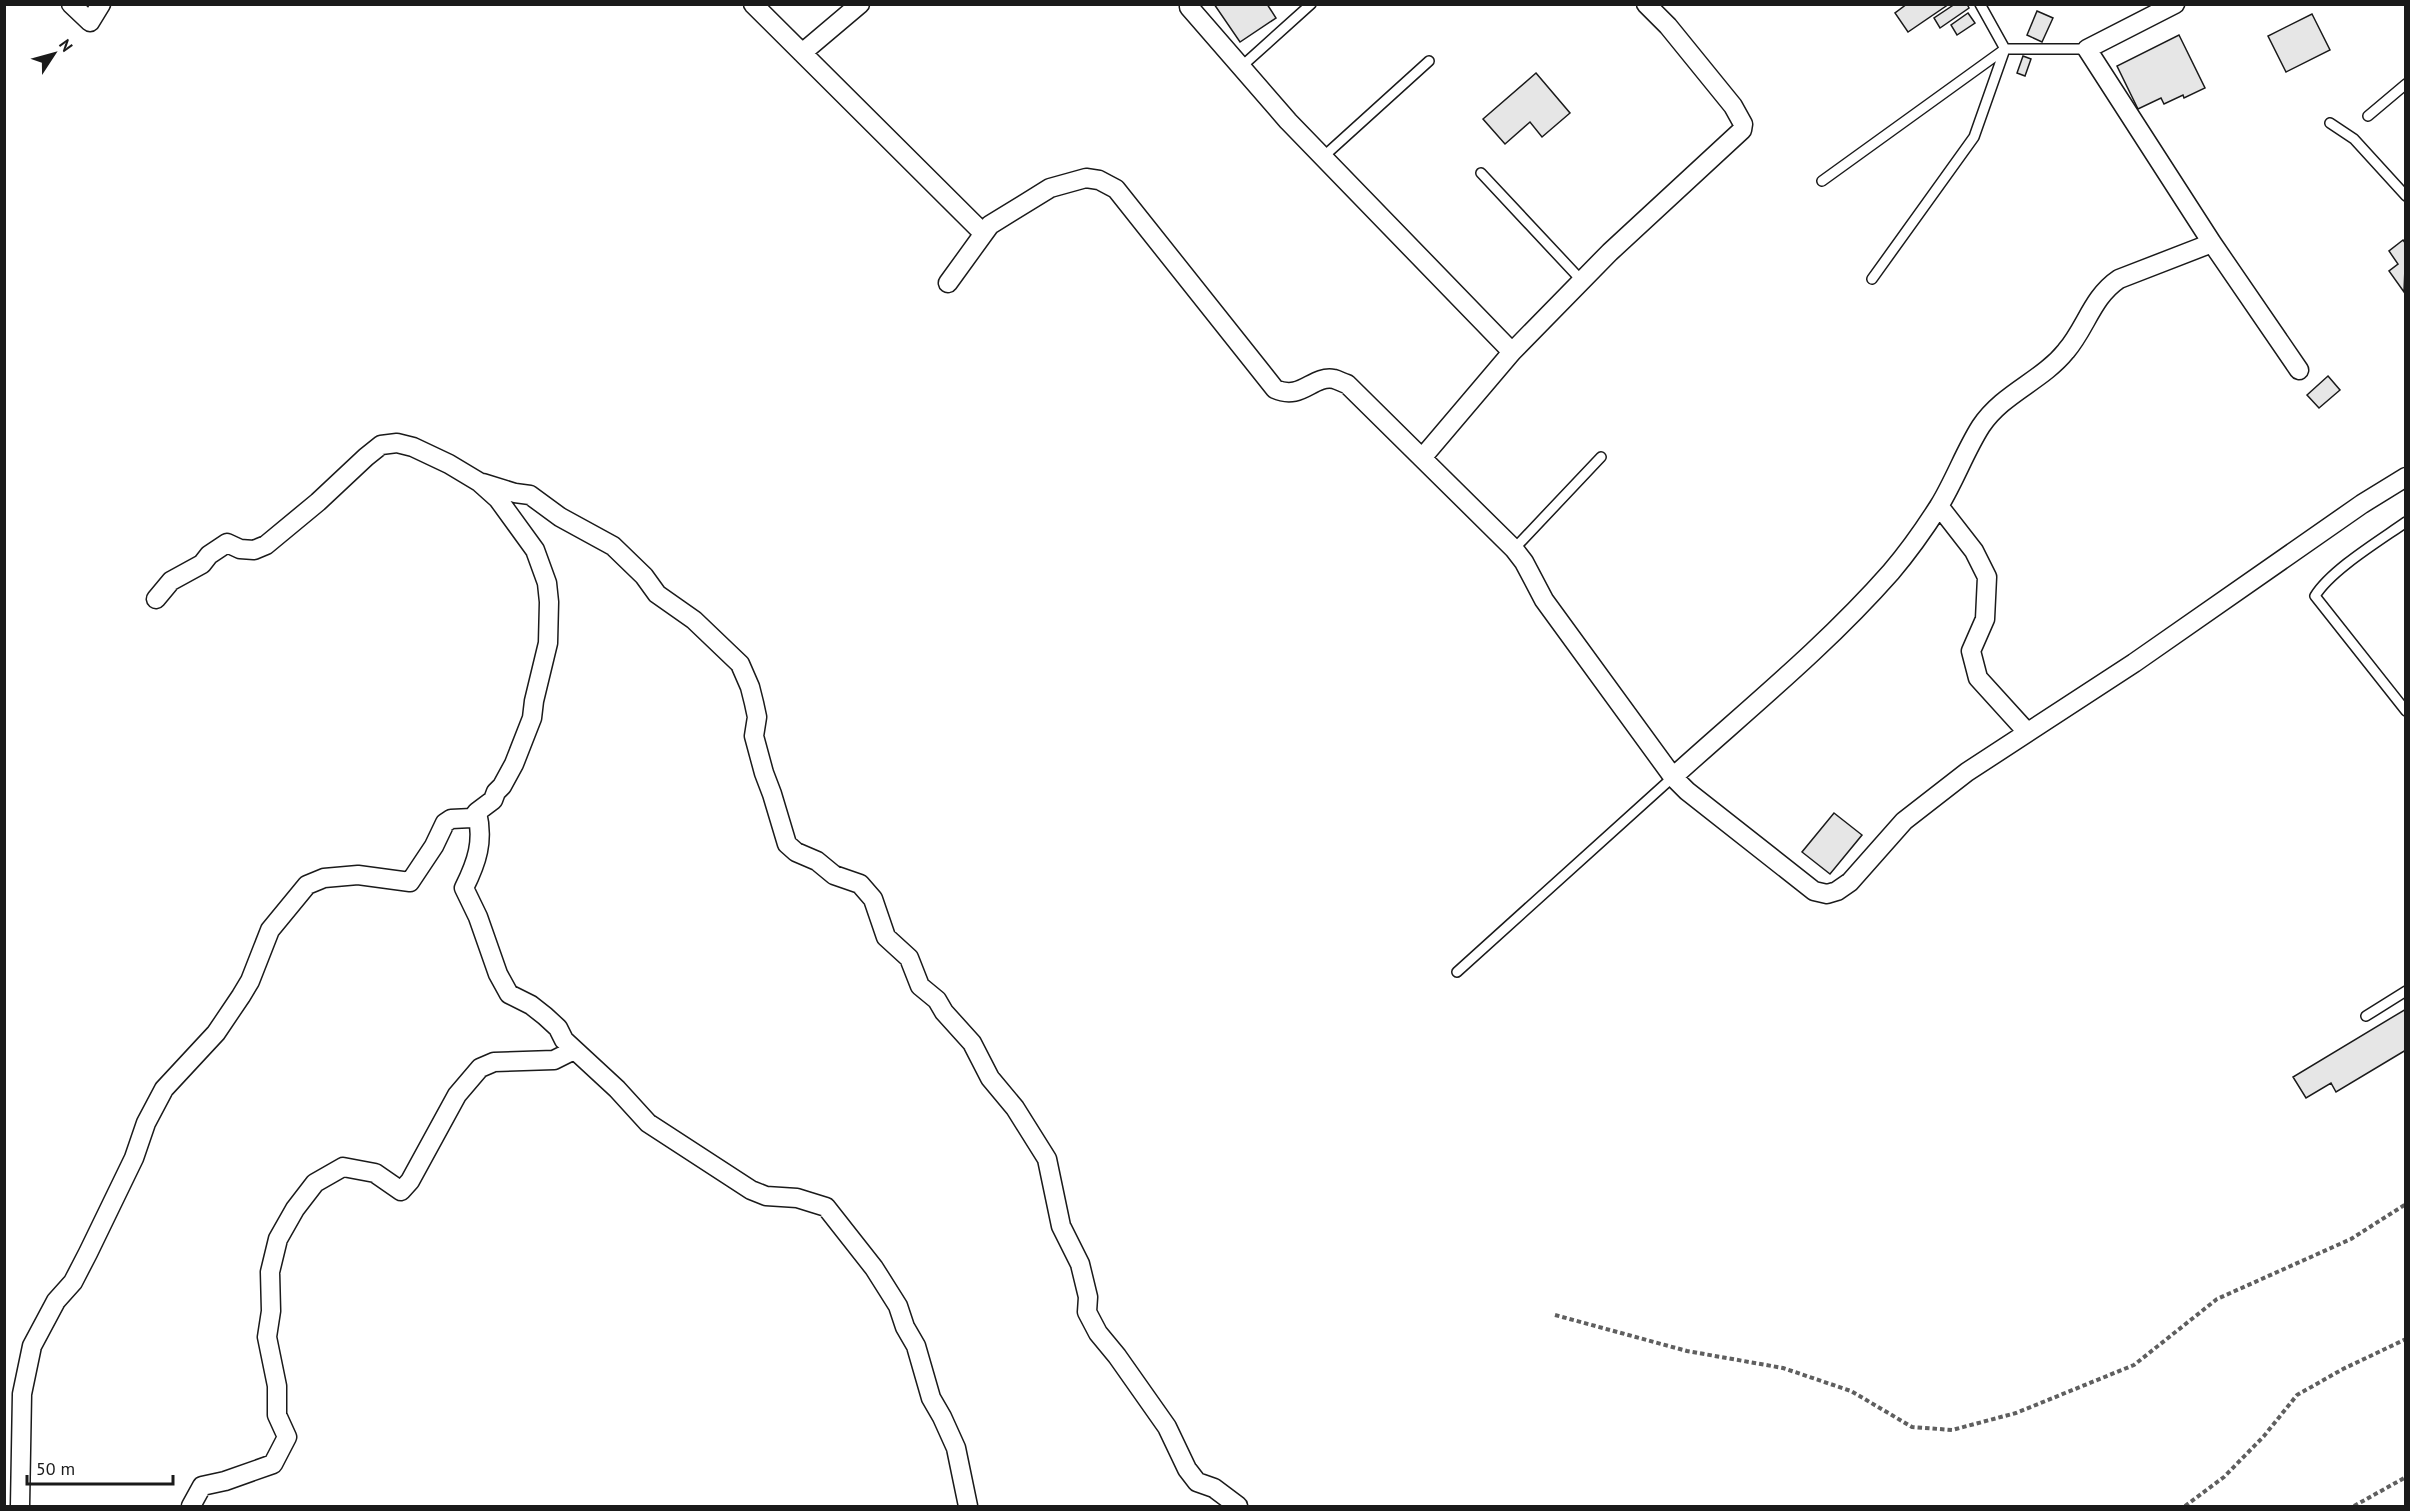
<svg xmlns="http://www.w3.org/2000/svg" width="2410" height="1511" font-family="'PT Sans',sans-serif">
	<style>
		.building { fill: #e6e6e6; stroke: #1a1a1a; stroke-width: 1.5 }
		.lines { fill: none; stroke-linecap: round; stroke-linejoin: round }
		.service-casing { stroke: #1a1a1a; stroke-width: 12 }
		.minor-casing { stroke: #1a1a1a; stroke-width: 21 }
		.path { stroke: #5f5f5f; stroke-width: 4; stroke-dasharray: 4.5 3; stroke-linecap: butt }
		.service { stroke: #fff; stroke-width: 9 }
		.minor { stroke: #fff; stroke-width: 18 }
	</style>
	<rect width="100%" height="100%" fill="#fff"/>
	<!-- building -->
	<path class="building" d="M 1214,4 L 1267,4 L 1276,18 L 1240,42 Z
		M 1907,4 L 1949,4 L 1908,32 L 1895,13 Z
		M 1955,4 L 1967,4 L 1969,8 L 1940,28 L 1934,18 Z
		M 2037,11 L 2053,18 L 2042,42 L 2027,35 Z
		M 1968,13 L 1975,23 L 1957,35 L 1951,25 Z
		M 2312,14 L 2330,50 L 2286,72 L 2268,36 Z
		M 2179,35 L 2205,88 L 2184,98 L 2183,95 L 2164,104 L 2161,98 L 2138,109 L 2117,66 Z
		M 2023,56 L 2031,59 L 2025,76 L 2017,73 Z
		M 1536,73 L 1570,113 L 1542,137 L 1530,122 L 1505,144 L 1483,119 Z
		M 2403,240 L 2406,244 L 2404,292 L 2389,271 L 2398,264 L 2389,251 Z
		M 2328,376 L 2340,390 L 2319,408 L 2307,395 Z
		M 1834,813 L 1862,835 L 1830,874 L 1802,852 Z
		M 2406,1009 L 2406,1050 L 2336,1092 L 2331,1083 L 2306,1098 L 2293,1077 Z"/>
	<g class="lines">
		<!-- service casing -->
		<g class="service-casing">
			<path id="service" d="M 1241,67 L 1311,4
				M 2368,116 L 2406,84
				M 2330,123 L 2354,139 L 2406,196
				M 1323,157 L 1429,61
				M 1481,173 L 1582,281
				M 1822,181 L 2005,49 L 2087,49
				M 1872,279 L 1974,137 L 2005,49 L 1980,4
				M 2406,522 C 2379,541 2331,570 2315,596 L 2406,711
				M 1514,549 L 1601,457
				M 1457,972 L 1673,777
				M 2366,1016 L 2406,991"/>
		</g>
		<!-- minor casing -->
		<g class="minor-casing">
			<path id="minor" d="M 71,4 L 90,22 L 101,4
				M 753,4 L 983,233
				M 2175,4 L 2087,49 L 2212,243 L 2299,370
				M 1189,7 L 1288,121 L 1512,352
				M 802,53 L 860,4
				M 948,283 L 990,225 L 1050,188 L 1086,178 L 1099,180 L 1116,189 L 1275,389 C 1302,401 1312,375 1334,379 C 1338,380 1343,383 1347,384 L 1514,549 L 1524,562 L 1544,600 L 1673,777 L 1687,791 L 1814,891 L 1827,894 L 1837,891 L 1850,882 L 1904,821 L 1967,772 L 2134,663 L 2362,504 L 2406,477
				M 1422,458 L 1512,352 L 1610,252 L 1742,130 L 1743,124 L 1733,106 L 1668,26 L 1646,4
				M 483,483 L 515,493 L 530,495 L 560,517 L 613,546 L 644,576 L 657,594 L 694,620 L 740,664 L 750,687 L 754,703 L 757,717 L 754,736 L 764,773 L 772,794 L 787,844 L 796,852 L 817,861 L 834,875 L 860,884 L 873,899 L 886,937 L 909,958 L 920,986 L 937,1000 L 944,1012 L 972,1043 L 990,1078 L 1015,1108 L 1047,1159 L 1061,1226 L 1080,1264 L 1088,1297 L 1087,1312 L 1098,1333 L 1117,1356 L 1167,1427 L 1187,1469 L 1197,1482 L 1214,1488 L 1238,1506
				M 1939,506 L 1974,551 L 1987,577 L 1985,619 L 1971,651 L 1978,678 L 2027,732
				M 156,599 L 171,581 L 202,564 L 209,555 L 227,543 L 240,549 L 254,550 L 266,545 L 318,502 L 366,457 L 381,445 L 397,443 L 413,447 L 449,464 L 479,482 L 498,499 L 535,550 L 547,583 L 549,602 L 548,643 L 534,701 L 532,718 L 514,764 L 502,786 L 496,792 L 493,800 L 477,812 C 484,841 477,862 464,888 L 478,917 L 498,974 L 509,994 L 531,1005 L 545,1016 L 558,1028 L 564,1040 L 617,1089 L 648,1123 L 751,1190 L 766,1196 L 797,1198 L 826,1207 L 874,1268 L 898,1306 L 905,1327 L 916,1346 L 931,1398 L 942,1417 L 956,1448 L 968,1506
				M 1673,777 C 1747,710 1825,647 1891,572 C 1908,552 1925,528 1939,506 C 1955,480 1965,451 1981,426 C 2003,393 2042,381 2066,351 C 2086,328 2092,297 2119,279 L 2212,243
				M 20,1506 L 22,1394 L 32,1346 L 56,1301 L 73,1282 L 88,1253 L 134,1158 L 146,1123 L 164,1089 L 216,1033 L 241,996 L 250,981 L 270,930 L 307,885 L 324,878 L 358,875 L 410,882 L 434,846 L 445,823 L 451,819 L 472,818 L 477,812
				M 191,1506 L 202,1486 L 225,1481 L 273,1464 L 287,1437 L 277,1415 L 277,1386 L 267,1337 L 271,1311 L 270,1272 L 278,1239 L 295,1209 L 315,1183 L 343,1167 L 375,1173 L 401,1191 L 410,1181 L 457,1095 L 480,1068 L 494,1062 L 554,1060 L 574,1050"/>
		</g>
		<!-- path -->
		<path class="path" d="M 1555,1315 L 1687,1351 L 1783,1368 L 1851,1391 L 1912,1427 L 1952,1430 L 2016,1413 L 2134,1365 L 2217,1299 L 2351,1239 L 2406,1204
			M 2185,1506 L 2224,1477 L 2264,1436 L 2297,1395 L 2343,1369 L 2406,1339
			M 2354,1506 L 2406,1477"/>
		<!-- service -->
		<use href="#service" class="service"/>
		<!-- minor -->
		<use href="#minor" class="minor"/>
	</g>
	<!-- border -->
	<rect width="2410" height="1511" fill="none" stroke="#1a1a1a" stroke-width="12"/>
	<!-- north arrow -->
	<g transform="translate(54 54) rotate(54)" stroke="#ffffff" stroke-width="4.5" paint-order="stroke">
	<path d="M0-4.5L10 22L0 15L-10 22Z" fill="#1a1a1a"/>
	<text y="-9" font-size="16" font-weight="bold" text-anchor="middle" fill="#1a1a1a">N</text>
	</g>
	<!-- scale -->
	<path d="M27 1475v9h146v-9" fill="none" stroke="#1a1a1a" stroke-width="3"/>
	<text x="36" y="1475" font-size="18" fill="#1a1a1a" stroke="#ffffff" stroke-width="4.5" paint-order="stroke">50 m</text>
</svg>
